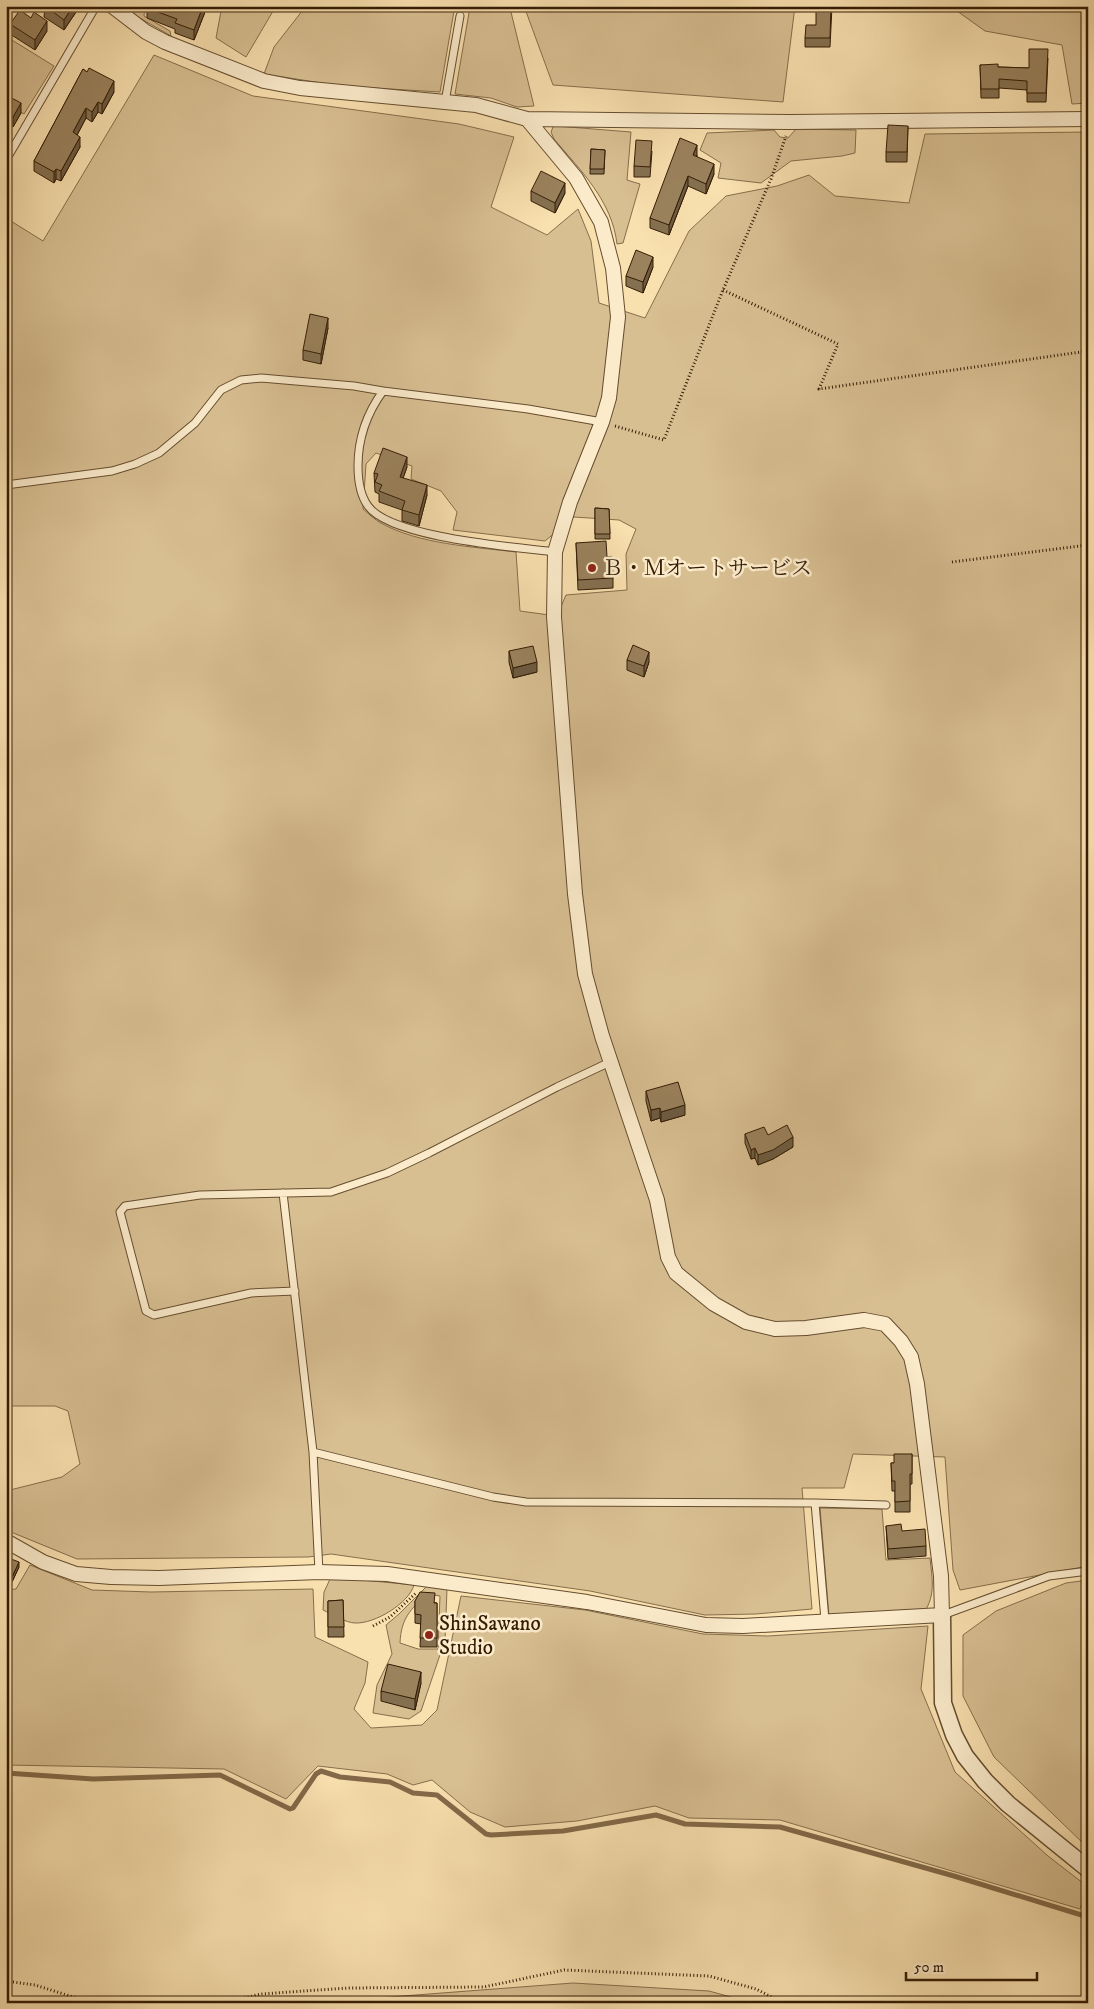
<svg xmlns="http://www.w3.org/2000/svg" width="1094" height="2009" font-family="'IM FELL DW Pica','Noto Serif JP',serif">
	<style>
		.green { fill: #d8bf92; stroke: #866e4b; fill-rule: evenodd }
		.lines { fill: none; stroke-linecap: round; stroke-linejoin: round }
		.stream { stroke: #826948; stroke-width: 5 }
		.service-casing { stroke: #654d2f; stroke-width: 9 }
		.minor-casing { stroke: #654d2f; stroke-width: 16 }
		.tertiary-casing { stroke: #654d2f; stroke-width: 19 }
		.path { stroke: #341c04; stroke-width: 3; stroke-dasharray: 1 2.5; stroke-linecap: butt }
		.service { stroke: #fbebcb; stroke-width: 7 }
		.minor { stroke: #fbebcb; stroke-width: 14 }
		.tertiary { stroke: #fbebcb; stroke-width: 16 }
		.wall { fill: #847050; stroke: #341c04 }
		.shaded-wall { fill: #6c5b41; stroke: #341c04 }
		.building { fill: #9a825d; stroke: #341c04 }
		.poi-dot { fill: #8f2418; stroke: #fbebcb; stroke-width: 2 }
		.labels { text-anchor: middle; stroke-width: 5; stroke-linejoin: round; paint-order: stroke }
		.poi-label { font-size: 21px; fill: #341c04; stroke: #fbebcb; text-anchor: start }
	</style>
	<rect width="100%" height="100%" fill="#f9e0af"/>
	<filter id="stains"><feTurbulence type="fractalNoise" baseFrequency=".004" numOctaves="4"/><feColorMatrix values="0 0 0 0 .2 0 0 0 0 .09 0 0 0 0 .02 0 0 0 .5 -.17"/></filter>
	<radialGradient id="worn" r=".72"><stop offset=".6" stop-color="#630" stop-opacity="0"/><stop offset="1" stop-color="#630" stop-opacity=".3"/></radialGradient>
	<!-- green -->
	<path class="green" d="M 124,6 L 145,6 L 144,16 L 170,31 L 171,36 L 138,17 Z
		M 222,6 L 276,6 L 246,57 L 216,38 Z
		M 306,6 L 432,6 L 454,11 L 440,92 L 341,86 L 264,74 L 274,47 Z
		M 488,6 L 510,8 L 534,106 L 517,107 L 491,98 L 455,94 L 470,7 L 487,8 Z
		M 524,6 L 795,6 L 783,102 L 553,85 Z
		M 950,6 L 1088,6 L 1088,103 L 1072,104 L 1062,45 L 985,31 Z
		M 7,37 L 54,66 L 24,114 L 6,103 Z
		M 154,55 L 253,96 L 459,124 L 514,137 L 491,207 L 547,235 L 578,209 L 591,241 L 599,303 L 645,318 L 689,231 L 726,196 L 777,186 L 809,175 L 835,196 L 909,203 L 925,134 L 1088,132 L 1088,1566 L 960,1590 L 953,1570 L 945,1457 L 853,1454 L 844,1488 L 802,1488 L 812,1609 L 756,1614 L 705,1615 L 590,1591 L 331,1554 L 308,1557 L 77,1559 L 6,1530 L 6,1491 L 62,1477 L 80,1464 L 68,1411 L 55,1406 L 6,1406 L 6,218 L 43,241 ZM 376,453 L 412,466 L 411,479 L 441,491 L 457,512 L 453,530 L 545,541 L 574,517 L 619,520 L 636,529 L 626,554 L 627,590 L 566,595 L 557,616 L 520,611 L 516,552 C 474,547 418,544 381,523 C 375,520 369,514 363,509 L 366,464 Z
		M 556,126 L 631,132 L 627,180 L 640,184 L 623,243 L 617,244 C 612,201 581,171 554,139 L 551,132 L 553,127 Z
		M 796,129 L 856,130 L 855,153 L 842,156 L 791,161 L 761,183 L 718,178 L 721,163 L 700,150 L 707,133 L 774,130 L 780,137 L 788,138 Z
		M 820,1508 L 882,1509 L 886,1560 L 930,1558 C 932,1579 936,1594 924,1613 L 829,1616 Z
		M 30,1565 L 92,1590 L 151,1592 L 313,1589 L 315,1637 L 368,1662 L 365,1683 L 354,1709 L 371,1728 L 422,1725 L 437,1710 L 461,1596 L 585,1610 L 703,1634 L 768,1636 L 928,1626 L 921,1689 L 955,1772 L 1048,1856 L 1088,1887 L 1080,1909 L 780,1820 L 689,1818 L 655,1806 L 577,1821 L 505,1827 L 470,1812 L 432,1780 L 413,1785 L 387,1774 L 318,1766 L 286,1799 L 224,1769 L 6,1765 L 6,1590 L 16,1589 Z
		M 331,1577 L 414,1585 C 409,1603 375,1624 355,1623 C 346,1623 332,1614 323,1610 L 324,1592 Z
		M 1088,1580 L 1088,1848 L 994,1757 L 963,1696 L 963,1635 L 996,1611 L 1066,1583 Z
		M 428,1585 L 447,1589 L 445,1640 L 421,1711 L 409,1719 L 373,1713 L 377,1685 L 392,1654 L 386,1625 L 399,1614 ZM 428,1594 L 440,1596 L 438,1649 L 418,1649 L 400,1643 C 401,1619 410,1609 428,1594 Z
		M 573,1983 L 709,1991 L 753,2003 L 311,2003 Z"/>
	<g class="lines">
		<!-- stream -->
		<path class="stream" d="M 6,1773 L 93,1779 L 220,1775 L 290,1809 L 293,1808 L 316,1774 L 321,1771 L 340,1777 L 390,1782 L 413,1793 L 437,1795 L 486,1834 L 491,1835 L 563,1831 L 656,1815 L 685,1824 L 780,1827 L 954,1876 L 1088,1917"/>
		<!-- service casing -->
		<g class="service-casing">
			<path id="service" d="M 445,102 L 460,16
				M 6,160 L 96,6
				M 6,485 L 112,471 L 135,464 L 159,453 L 195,423 L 221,390 L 241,380 L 261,378 L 354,386 L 383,391
				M 555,552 C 515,547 391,538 368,506 C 360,495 358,479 358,466 C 358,438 367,413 383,391 L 528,409 L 602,422
				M 283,1193 L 313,1452 L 319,1572
				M 295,1291 L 251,1293 L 154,1315 L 146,1311 L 120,1212 L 125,1206 L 200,1195 L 331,1192 L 387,1173 L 429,1153 L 557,1087 L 610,1062
				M 313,1452 L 493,1497 L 526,1502 L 815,1503 L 825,1620
				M 815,1503 L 886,1505
				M 943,1615 L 1049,1576 L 1088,1571"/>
		</g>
		<!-- minor casing -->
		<g class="minor-casing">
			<path id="minor" d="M 112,6 L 146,32 L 165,42 L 264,81 L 300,88 L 476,105 L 527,119 L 790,122 L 1088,119
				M 6,1541 L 43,1562 L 76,1574 L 111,1577 L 159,1578 L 319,1572 L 387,1574 L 587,1602 L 706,1625 L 743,1626 L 942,1615 L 941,1576 L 917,1384 L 911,1357 L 901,1341 L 885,1324 L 864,1320 L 806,1328 L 775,1329 L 746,1322 L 714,1304 L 676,1273 L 668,1257 L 657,1200 L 602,1036 L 585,974 L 575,894 L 554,617 L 555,552 L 570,502 L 602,422 L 609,398 L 618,317 L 613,268 L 601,222 L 576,178 L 527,119"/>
		</g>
		<!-- tertiary casing -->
		<g class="tertiary-casing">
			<path id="tertiary" d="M 942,1615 L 943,1703 L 954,1735 L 965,1756 L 985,1781 L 1008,1804 L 1088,1869"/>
		</g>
		<!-- path -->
		<path class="path" d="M 723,290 L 838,344 L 819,389 L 1088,351
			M 615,426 L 664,440 L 723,290 L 771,179 L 786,136
			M 952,562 L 1088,545
			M 373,1626 L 390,1617 L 416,1593
			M 6,1981 L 35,1985 L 92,2003
			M 224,2003 L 261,1994 L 348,1988 L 484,1987 L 564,1970 L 709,1976 L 756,1989 L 783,2003"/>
		<!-- service -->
		<use href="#service" class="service"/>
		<!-- minor -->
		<use href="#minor" class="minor"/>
		<!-- tertiary -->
		<use href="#tertiary" class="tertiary"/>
	</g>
	<!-- wall -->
	<path class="wall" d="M 45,6 L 80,6 L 64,30 L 44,17 Z
		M 205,6 L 205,12 L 194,40 L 175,33 L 175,29 L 147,18 L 147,8 Z
		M 832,6 L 830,47 L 805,47 L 805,38 Z
		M 10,24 L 47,31 L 35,50 L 10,34 Z
		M 1048,58 L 1046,102 L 1027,102 L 1027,90 L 999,88 L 999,98 L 981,98 L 980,65 L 998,67 L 1029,68 Z
		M 83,69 L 114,92 L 102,114 L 98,112 L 92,122 L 86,118 L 77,135 L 80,147 L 61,181 L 56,179 L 54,183 L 34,171 L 34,161 Z
		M 6,95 L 21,113 L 13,127 L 6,123 Z
		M 908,126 L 907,162 L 886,162 L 886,152 Z
		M 591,149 L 605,150 L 604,174 L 590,174 Z
		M 652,151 L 650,177 L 634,177 L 634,166 Z
		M 697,155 L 697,157 L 714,174 L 706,194 L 688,186 L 669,235 L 650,228 L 650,218 Z
		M 531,191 L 565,193 L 555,213 L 531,201 Z
		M 653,267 L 643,293 L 626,286 L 626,276 Z
		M 328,328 L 321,364 L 303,360 L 303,350 Z
		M 407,467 L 403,478 L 427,495 L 419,526 L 402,521 L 402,510 L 379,502 L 379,494 L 375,492 L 374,473 Z
		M 595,508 L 609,509 L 610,539 L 595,539 Z
		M 576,543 L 607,557 L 613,578 L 613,588 L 578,590 Z
		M 509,651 L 537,672 L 513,678 L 509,662 Z
		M 627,660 L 649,662 L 644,677 L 627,670 Z
		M 646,1091 L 685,1115 L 661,1122 L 660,1118 L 651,1121 L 646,1101 Z
		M 745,1134 L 768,1135 L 793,1147 L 773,1159 L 758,1165 L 755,1158 L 751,1159 L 745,1143 Z
		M 912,1454 L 912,1484 L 910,1484 L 910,1512 L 895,1512 L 895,1491 L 892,1491 L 891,1463 L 894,1463 Z
		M 886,1526 L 902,1531 L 926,1546 L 926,1556 L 888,1559 Z
		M 6,1557 L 19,1567 L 12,1582 L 6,1580 Z
		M 343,1600 L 344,1637 L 328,1637 L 328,1601 Z
		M 415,1601 L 437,1603 L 437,1647 L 420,1647 L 421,1624 L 415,1623 Z
		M 421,1683 L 415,1710 L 381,1701 L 381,1691 Z"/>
	<!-- shaded-wall -->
	<path class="shaded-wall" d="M 73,6 L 80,6 L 64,30 L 64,20 Z
		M 203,6 L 205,6 L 205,12 L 194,40 L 194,30 Z
		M 47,21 L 47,31 L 35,50 L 35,40 Z
		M 114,81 L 114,92 L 102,114 L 102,104 Z
		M 98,102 L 98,112 L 92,122 L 92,112 Z
		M 21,103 L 21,113 L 13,127 L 13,117 Z
		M 86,108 L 86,118 L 73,143 L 73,132 Z
		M 80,137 L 80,147 L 61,181 L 61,171 Z
		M 697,145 L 697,155 L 693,165 L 693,155 Z
		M 714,164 L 714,174 L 706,194 L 706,184 Z
		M 56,169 L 56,179 L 54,183 L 54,172 Z
		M 688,176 L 688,186 L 669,235 L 669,225 Z
		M 565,183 L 565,193 L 555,213 L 555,203 Z
		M 653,257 L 653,267 L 643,293 L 643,282 Z
		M 328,318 L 328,328 L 321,364 L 321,354 Z
		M 407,457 L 407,467 L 400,487 L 400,477 Z
		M 427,485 L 427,495 L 419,526 L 419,515 Z
		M 649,652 L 649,662 L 644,677 L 644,666 Z
		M 537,662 L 537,672 L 513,678 L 513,668 Z
		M 685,1105 L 685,1115 L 661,1122 L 661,1112 Z
		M 660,1108 L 660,1118 L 651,1121 L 651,1110 Z
		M 793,1137 L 793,1147 L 773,1159 L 758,1165 L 758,1155 Z
		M 755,1148 L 755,1158 L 751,1159 L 751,1150 Z
		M 19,1562 L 19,1567 L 12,1582 L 12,1577 Z
		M 421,1672 L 421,1683 L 415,1710 L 415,1699 Z"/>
	<!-- building -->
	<path class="building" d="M 45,6 L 73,6 L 64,20 Z
		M 147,6 L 203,6 L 194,30 L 175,23 L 177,19 L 147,8 Z
		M 816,6 L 831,6 L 830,38 L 805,38 L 806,25 L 816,25 Z
		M 20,10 L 31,18 L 34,12 L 47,21 L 35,40 L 10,24 Z
		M 1029,49 L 1048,49 L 1046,93 L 1027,93 L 1027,81 L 999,79 L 999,89 L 981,89 L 980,65 L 998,64 L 998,67 L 1029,68 Z
		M 89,68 L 114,81 L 102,104 L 98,102 L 92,112 L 86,108 L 73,132 L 80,137 L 61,171 L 56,169 L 54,172 L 34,161 L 83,69 L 87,72 Z
		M 6,95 L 21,103 L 13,117 L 6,113 Z
		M 888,125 L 908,126 L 907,152 L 886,152 Z
		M 680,138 L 697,145 L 693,155 L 714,164 L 706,184 L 688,176 L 669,225 L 650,218 Z
		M 636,140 L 652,141 L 650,167 L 634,166 Z
		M 591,149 L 605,150 L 604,169 L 590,169 Z
		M 541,171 L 565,183 L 555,203 L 531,191 Z
		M 636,250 L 653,257 L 643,282 L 626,276 Z
		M 310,314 L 328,318 L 321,354 L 303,350 Z
		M 383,448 L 407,457 L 400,477 L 427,485 L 419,515 L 402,510 L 405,501 L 379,491 L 382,485 L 375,482 L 378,474 L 374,473 Z
		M 595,508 L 609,509 L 610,534 L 595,534 Z
		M 606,541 L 607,557 L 612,557 L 613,578 L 578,580 L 576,543 Z
		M 633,645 L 649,652 L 644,666 L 627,660 Z
		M 533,646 L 537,662 L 513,668 L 509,651 Z
		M 678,1082 L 685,1105 L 661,1112 L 660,1108 L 651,1110 L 646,1091 Z
		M 787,1125 L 793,1137 L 773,1150 L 758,1155 L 755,1148 L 751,1150 L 745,1134 L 764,1127 L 768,1135 Z
		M 894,1454 L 912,1454 L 912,1474 L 910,1474 L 910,1501 L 895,1502 L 895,1481 L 892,1481 L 891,1463 L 894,1463 Z
		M 901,1524 L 902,1531 L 925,1529 L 926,1546 L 888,1549 L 886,1526 Z
		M 6,1557 L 19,1562 L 12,1577 L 6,1575 Z
		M 420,1592 L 435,1593 L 434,1603 L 437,1603 L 437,1638 L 420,1638 L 421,1615 L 415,1614 L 415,1601 Z
		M 343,1600 L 344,1627 L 328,1627 L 328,1601 Z
		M 388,1664 L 421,1672 L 415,1699 L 381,1691 Z"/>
	<!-- markers -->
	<g class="poi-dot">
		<circle cx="592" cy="568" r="5"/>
		<circle cx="429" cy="1635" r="5"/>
	</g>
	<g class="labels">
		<!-- poi labels -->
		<g class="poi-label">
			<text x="602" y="575">Ｂ・Ｍオートサービス</text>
			<text x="439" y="1630">ShinSawano<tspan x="439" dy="24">Studio</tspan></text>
		</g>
	</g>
	<!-- margin -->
	<rect width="1094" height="2009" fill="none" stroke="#f9e0af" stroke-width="25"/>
	<rect x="8" y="8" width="1079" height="1994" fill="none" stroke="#341c04" stroke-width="2.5"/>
	<rect x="12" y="12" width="1069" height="1984" fill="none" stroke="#341c04"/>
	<!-- scale -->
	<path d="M906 1972v8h131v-8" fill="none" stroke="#341c04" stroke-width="2.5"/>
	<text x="914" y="1972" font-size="15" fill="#341c04" stroke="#fbebcb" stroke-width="4" paint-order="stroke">50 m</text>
	<rect width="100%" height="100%" filter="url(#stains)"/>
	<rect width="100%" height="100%" fill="url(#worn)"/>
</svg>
